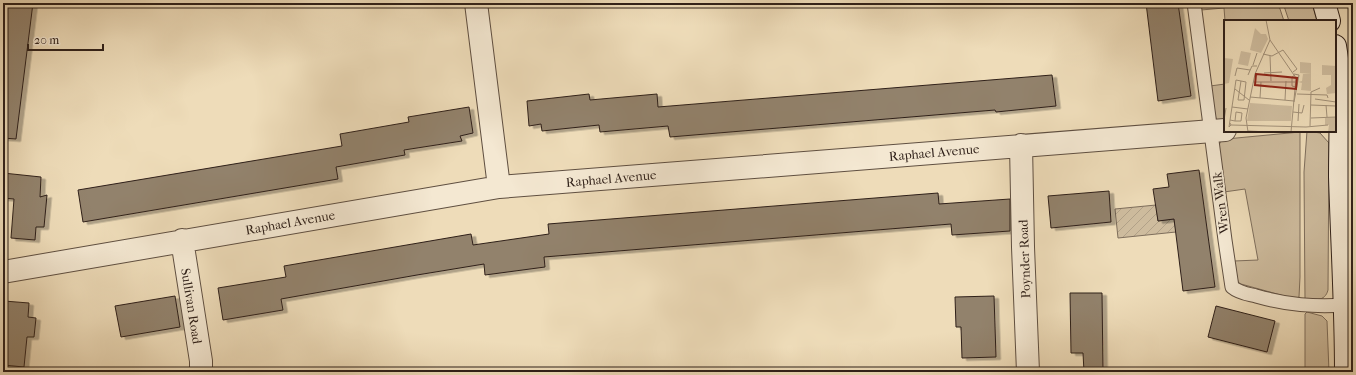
<svg xmlns="http://www.w3.org/2000/svg" width="1356" height="375" font-family="'IM FELL French Canon',serif">
	<style>
		.green { fill: #cebc9e; stroke: #7e6e5c }
		.garden { fill: url(#garden-furrows); stroke: #7e6e5c }
		.building { fill: #92826c; stroke: #2f2019; filter: url(#shadow) }
		.lines { fill: none; stroke-linecap: round; stroke-linejoin: round }
		.lane-casing { stroke: #5f4f41; stroke-width: 15 }
		.street-casing { stroke: #5f4f41; stroke-width: 24 }
		.secondary-casing { stroke: #2f2019; stroke-width: 24 }
		.lane { stroke: #f4e8d2; stroke-width: 13 }
		.street { stroke: #f4e8d2; stroke-width: 22 }
		.secondary { stroke: #f4e8d2; stroke-width: 22 }
		.labels { text-anchor: middle; stroke-width: 3.5; stroke-linejoin: round; paint-order: stroke }
		.street-label { font-size: 13px; fill: #2f2019; stroke: #f4e8d2 }
		.inset-road { fill: none; stroke: #a29179; stroke-width: 1 }
		.view { fill: #8f2418; fill-opacity: 0.15; stroke: #8f2418; stroke-width: 2 }
		.inset-edge { fill: none; stroke: #2f2019; stroke-width: 2 }
	</style>
	<defs>
		<pattern id="garden-furrows" width="10" height="10" patternUnits="userSpaceOnUse"><rect width="10" height="10" fill="#cebc9e"/><path d="M-1 1l2-2M0 10L10 0M9 11l2-2" fill="none" stroke="#b1a188"/></pattern>
		<filter id="shadow"><feDropShadow dx="4.5" dy="2.5" stdDeviation="0" flood-color="#0004"/></filter>
	</defs>
	<rect width="100%" height="100%" fill="#eedcb9"/>
	<filter id="stains"><feTurbulence type="fractalNoise" baseFrequency=".005" numOctaves="4"/><feColorMatrix values="0 0 0 0 .2 0 0 0 0 .09 0 0 0 0 .02 0 0 0 .5 -.17"/></filter>
	<radialGradient id="worn" r=".72"><stop offset=".6" stop-color="#630" stop-opacity="0"/><stop offset="1" stop-color="#630" stop-opacity=".3"/></radialGradient>
	<!-- green -->
	<path class="green" d="M 1200,3 L 1278,3 L 1284,21 L 1225,21 L 1224,8 L 1201,10 Z
		M 1283,3 L 1312,3 L 1317,21 L 1289,21 Z
		M 1225,84 L 1225,122 L 1216,119 L 1210,86 Z
		M 1307,131 L 1320,133 L 1329,143 L 1329,148 L 1328,290 C 1325,302 1314,300 1305,299 L 1304,172 Z
		M 1300,132 L 1300,277 L 1299,297 L 1295,299 L 1241,284 L 1238,282 L 1234,261 L 1258,260 L 1245,189 L 1224,192 L 1219,145 L 1221,141 L 1226,139 Z
		M 1307,312 L 1322,316 L 1327,321 L 1329,372 L 1305,372 L 1305,314 Z"/>
	<!-- garden -->
	<path class="garden" d="M 1156,205 L 1158,221 L 1174,219 L 1176,232 L 1118,238 L 1115,209 Z"/>
	<!-- building -->
	<path class="building" d="M 8,3 L 33,3 L 16,139 L 3,138 L 3,11 L 6,12 Z
		M 1146,3 L 1178,3 L 1191,96 L 1158,101 Z
		M 1052,75 L 1056,106 L 996,112 L 995,110 L 670,137 L 668,126 L 600,132 L 599,125 L 542,131 L 541,124 L 529,126 L 527,101 L 589,94 L 590,100 L 657,94 L 658,107 Z
		M 469,107 L 473,133 L 460,136 L 462,141 L 404,150 L 405,155 L 336,167 L 338,179 L 83,222 L 78,190 L 342,146 L 340,134 L 409,122 L 408,117 Z
		M 1199,170 L 1215,287 L 1183,291 L 1174,219 L 1158,221 L 1153,189 L 1169,187 L 1167,174 Z
		M 3,173 L 41,177 L 40,197 L 47,195 L 44,227 L 36,227 L 35,240 L 11,238 L 14,199 L 3,198 Z
		M 1109,191 L 1111,222 L 1051,228 L 1048,196 Z
		M 938,193 L 939,204 L 1010,199 L 1010,231 L 952,235 L 951,224 L 544,257 L 545,267 L 485,275 L 484,264 L 417,275 L 281,299 L 283,310 L 223,320 L 218,288 L 286,277 L 284,266 L 471,234 L 473,245 L 549,234 L 548,224 Z
		M 1070,293 L 1102,293 L 1103,372 L 1084,372 L 1083,353 L 1071,353 Z
		M 175,296 L 180,327 L 121,337 L 115,306 Z
		M 994,296 L 996,357 L 962,358 L 961,327 L 956,327 L 955,297 Z
		M 4,301 L 29,303 L 28,317 L 36,318 L 34,337 L 27,337 L 24,367 L 3,365 Z
		M 1216,306 L 1275,321 L 1267,352 L 1208,337 Z"/>
	<g class="lines">
		<!-- lane casing -->
		<g class="lane-casing">
			<path id="lane" d="M 1194,3 L 1225,240 L 1232,287 C 1239,293 1248,294 1256,296 C 1288,305 1313,307 1346,305"/>
		</g>
		<!-- street casing -->
		<g class="street-casing">
			<path id="street" d="M 476,3 L 499,187
				M 1021,145 L 1023,247 L 1028,372
				M 182,240 L 201,361 L 201,372
				M 3,272 L 499,187 L 1225,130"/>
		</g>
		<!-- secondary casing -->
		<g class="secondary-casing">
			<path id="secondary" d="M 1324,3 L 1329,21
				M 1335,46 C 1343,90 1340,133 1340,177 C 1342,242 1346,307 1346,372"/>
		</g>
		<!-- lane -->
		<use href="#lane" class="lane"/>
		<!-- street -->
		<use href="#street" class="street"/>
		<!-- secondary -->
		<use href="#secondary" class="secondary"/>
	</g>
	<g class="labels">
		<!-- street labels -->
		<g class="street-label">
			<text transform="translate(934 152) rotate(-5)" y="5">Raphael Avenue</text>
			<text transform="translate(611 178) rotate(-5)" y="5">Raphael Avenue</text>
			<text transform="translate(1220 203) rotate(-97)" y="5">Wren Walk</text>
			<text transform="translate(290 222) rotate(-10)" y="5">Raphael Avenue</text>
			<text transform="translate(1024 259) rotate(-92)" y="5">Poynder Road</text>
			<text transform="translate(192 306) rotate(81)" y="5">Sullivan Road</text>
		</g>
	</g>
	<!-- overview -->
	<g transform="translate(1224 20)">
		<rect width="112" height="112" fill="#eedcb9"/>
		<path d="M 31,8 L 37,14 L 42,14 L 44,19 L 37,33 L 26,30 ZM 17,31 L 27,33 L 24,46 L 14,44 ZM 0,38 L 9,39 L 5,63 L 0,64 ZM 98,45 L 112,46 L 112,73 L 103,74 L 102,68 L 107,65 L 107,55 L 98,55 ZM 79,54 L 87,54 L 87,71 L 77,70 L 78,63 L 74,62 L 78,61 ZM 26,83 L 68,86 L 67,101 L 23,101 ZM 112,97 L 112,112 L 104,112 L 105,105 L 101,105 L 101,98 Z" fill="#cebc9e"/>
		<path d="M 76,42 L 87,43 L 87,54 L 76,53 Z" fill="#cebc9e"/>
		<path class="inset-road" d="M 46,20 L 72,58 L 67,112M 39,34 L 48,36 L 59,30 L 73,49 L 69,52M 46,36 L 47,61M 29,45 L 33,33M 40,53 L 58,52M 24,55 L 28,46 L 33,46M 71,55 L 68,57 L 68,66 L 72,67M 11,56 L 13,48 L 26,50M 29,62 L 72,62M 11,69 L 25,80M 73,74 L 103,75 L 104,78M 26,77 L 70,81M 36,78 L 37,62M 91,79 L 112,82M 61,80 L 62,61M 70,82 L 75,55 L 70,54M 87,85 L 112,86M 102,85 L 103,97M 8,87 L 24,89M 69,92 L 78,93 L 80,85M 87,98 L 112,97M 0,100 L 2,88M 6,100 L 11,101 L 17,101 L 18,93 L 12,92 L 11,101M 74,101 L 75,84M 6,103 L 7,105 L 5,107 L 12,60 L 22,62 L 20,80 L 14,80 L 17,61M 7,105 L 82,107 L 104,105M 86,106 L 87,72 L 96,68M 24,111 L 45,112M 24,112 L 22,98 L 31,54 L 46,20 L 42,0"/>
		<path class="view" d="M 32,54 L 73,58 L 72,69 L 31,65 Z"/>
		<rect width="112" height="112" class="inset-edge"/>
	</g>
	<!-- margin -->
	<rect width="1356" height="375" fill="none" stroke="#eedcb9" stroke-width="16"/>
	<rect x="4" y="4" width="1348" height="367" fill="none" stroke="#2f2019" stroke-width="2"/>
	<rect x="8" y="8" width="1340" height="359" fill="none" stroke="#2f2019"/>
	<!-- scale -->
	<path d="M28 44v6h75v-6" fill="none" stroke="#2f2019" stroke-width="2"/>
	<text x="34" y="44" font-size="12" fill="#2f2019" stroke="#f4e8d2" stroke-width="3" paint-order="stroke">20 m</text>
	<rect width="100%" height="100%" filter="url(#stains)"/>
	<rect width="100%" height="100%" fill="url(#worn)"/>
</svg>
